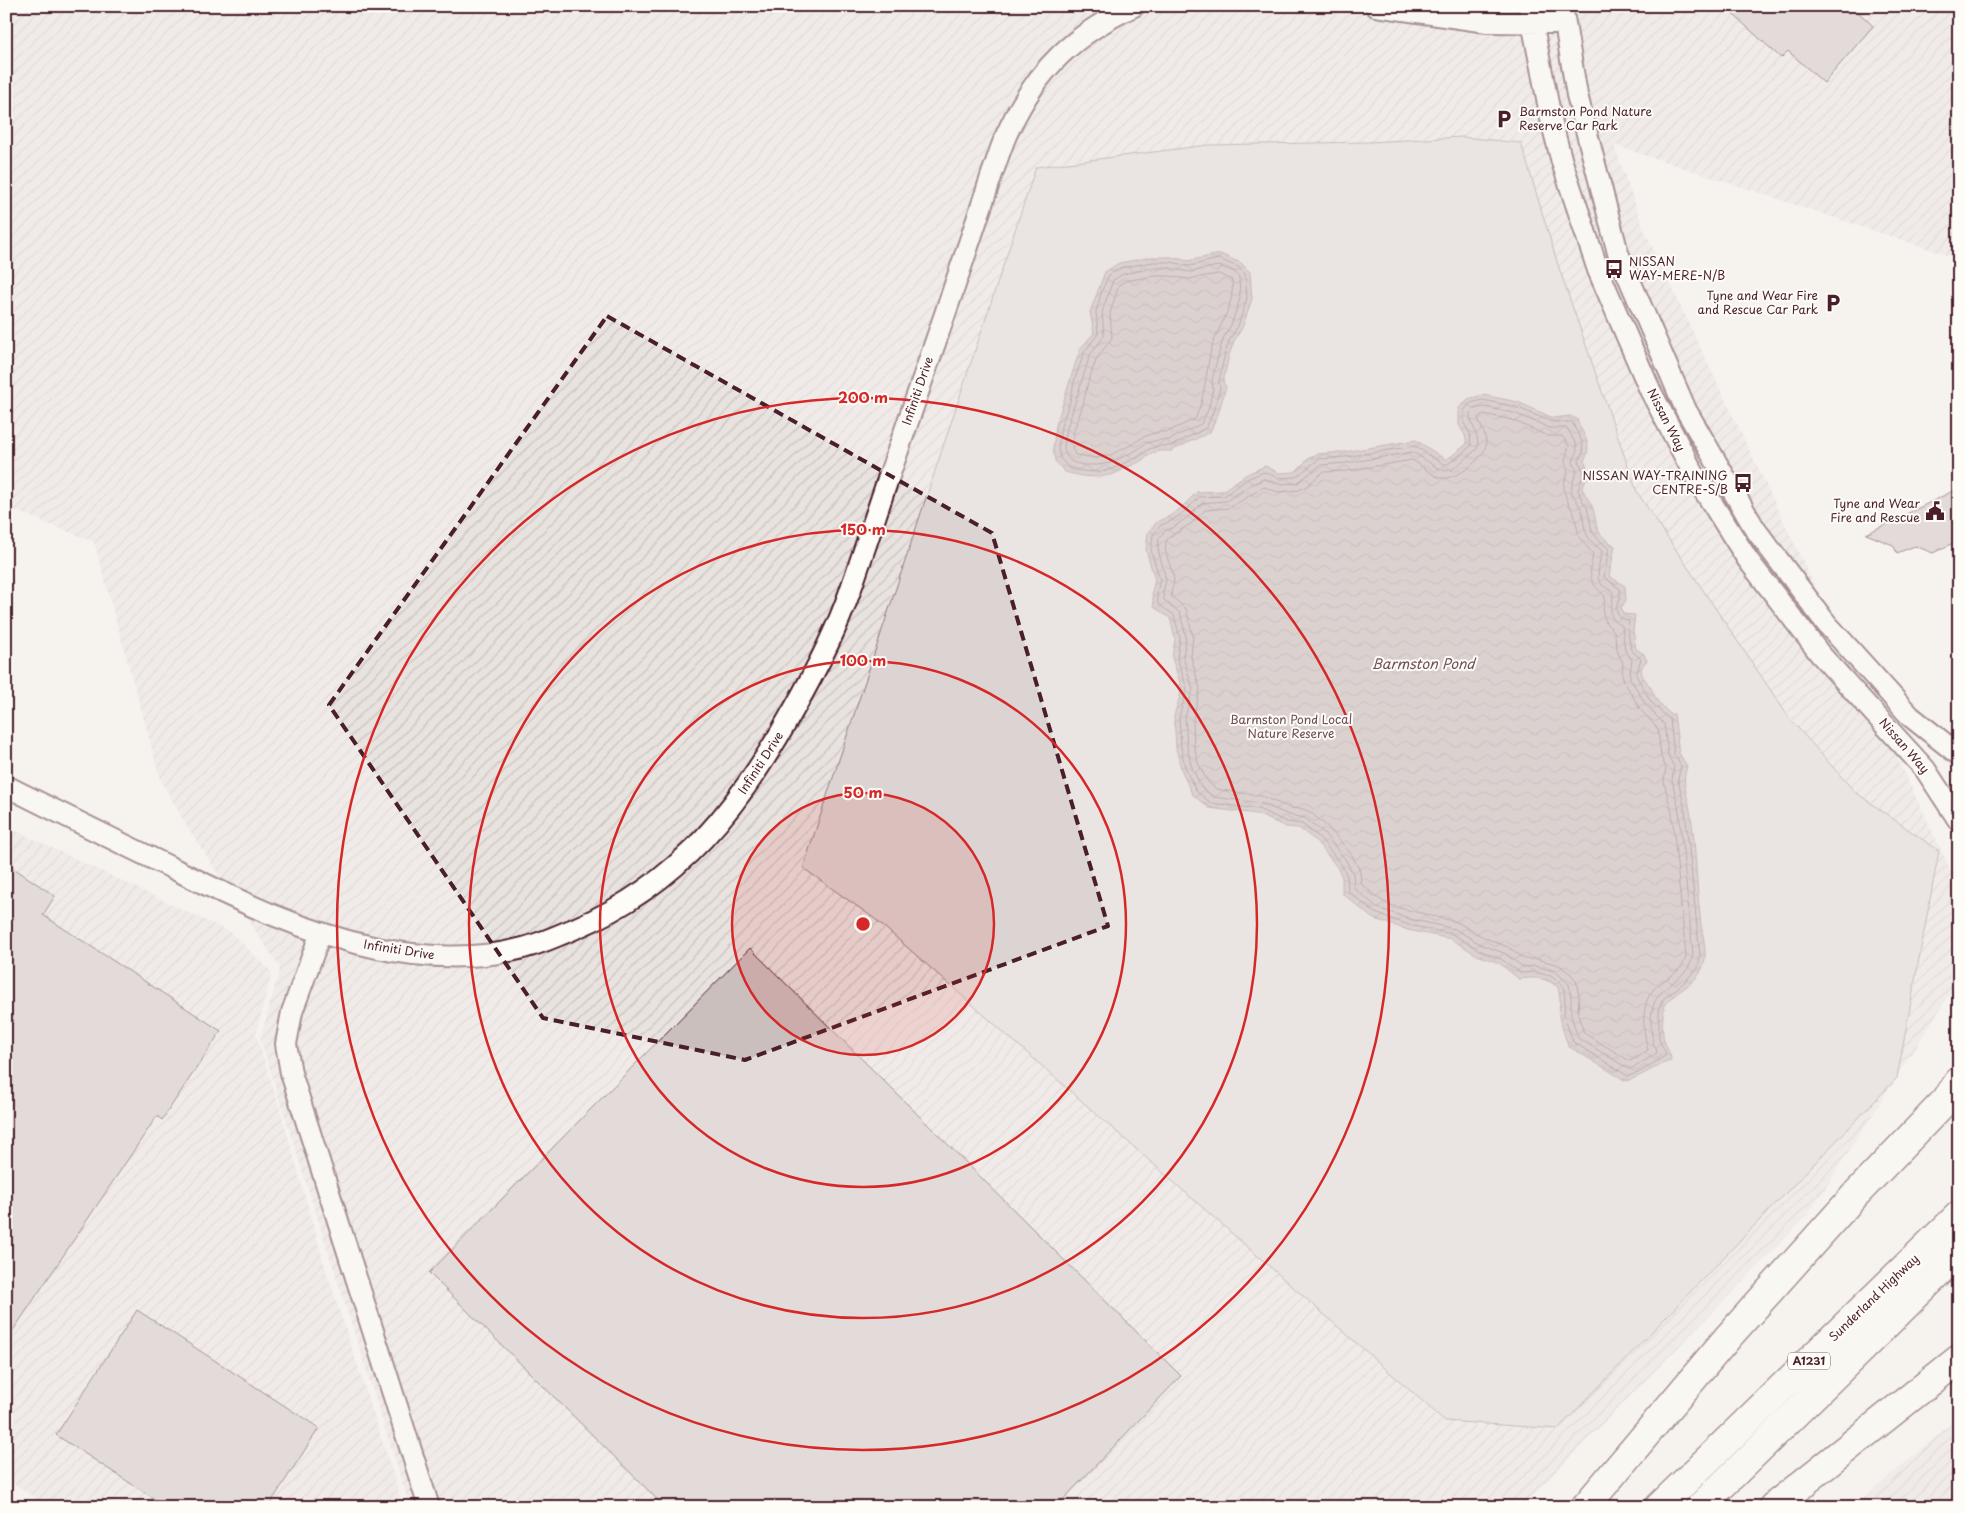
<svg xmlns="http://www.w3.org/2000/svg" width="1965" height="1513" font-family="'Playpen Sans',sans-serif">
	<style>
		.industrial { fill: url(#industrial-furrows) }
		.green { fill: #dcd4d2; stroke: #937a7e }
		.water { fill: url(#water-waves); stroke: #8e7378 }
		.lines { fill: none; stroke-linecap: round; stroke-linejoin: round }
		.shore { stroke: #77575f; stroke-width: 1 }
		.building { fill: #cbbfbe; stroke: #4a1f2b }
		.minor-casing { stroke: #4a1f2b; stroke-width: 24 }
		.highway-casing { stroke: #4a1f2b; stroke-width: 31 }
		.minor { stroke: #fdfcf7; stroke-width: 20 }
		.highway { stroke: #fdfcf7; stroke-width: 28 }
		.marked { fill: none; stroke: #4a1f2b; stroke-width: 4; stroke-dasharray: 10 6; stroke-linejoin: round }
		.ring { fill: none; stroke: #d62828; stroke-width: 2.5 }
		.labels { text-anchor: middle; stroke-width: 4; stroke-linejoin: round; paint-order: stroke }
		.shield { fill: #fdfcf7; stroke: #806168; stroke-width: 1 }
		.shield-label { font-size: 11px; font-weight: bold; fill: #4a1f2b }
		.poi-label { font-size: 12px; fill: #4a1f2b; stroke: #fdfcf7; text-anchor: end }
		.street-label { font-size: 12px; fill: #4a1f2b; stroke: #fdfcf7 }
		.park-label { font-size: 12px; fill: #6e4c55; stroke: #fdfcf7 }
		.water-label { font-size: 14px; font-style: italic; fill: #725058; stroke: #fdfcf7 }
		.centre { fill: #d62828; stroke: #fdfcf7; stroke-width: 2.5 }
		.ring-label { font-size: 15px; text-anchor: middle; font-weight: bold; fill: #d62828; stroke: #fdfcf7; stroke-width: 4; stroke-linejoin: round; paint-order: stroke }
	</style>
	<defs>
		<pattern id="industrial-furrows" width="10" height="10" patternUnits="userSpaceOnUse" patternTransform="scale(1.25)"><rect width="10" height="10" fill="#e9e3e0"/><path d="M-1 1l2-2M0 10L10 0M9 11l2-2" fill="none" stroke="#c9c2c0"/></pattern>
		<pattern id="water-waves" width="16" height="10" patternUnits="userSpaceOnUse" patternTransform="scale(1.25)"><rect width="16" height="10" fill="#bbabac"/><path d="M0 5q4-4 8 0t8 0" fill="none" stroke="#9a8b8c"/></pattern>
	</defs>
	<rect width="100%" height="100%" fill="#f6f3ef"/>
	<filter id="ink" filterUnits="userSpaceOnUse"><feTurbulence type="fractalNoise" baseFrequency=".02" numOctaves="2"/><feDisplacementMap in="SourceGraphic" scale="10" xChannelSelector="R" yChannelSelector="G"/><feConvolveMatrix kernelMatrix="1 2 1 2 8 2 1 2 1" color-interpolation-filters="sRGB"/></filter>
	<g filter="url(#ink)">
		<!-- industrial -->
		<path class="industrial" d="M 7,6 L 1959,6 L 1959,259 L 1614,145 L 1645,232 L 1957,883 L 1959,895 L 1959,980 L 1808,1215 L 1521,1507 L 410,1507 L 260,1039 L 280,968 L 186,825 L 161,781 L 94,542 L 6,507 Z
			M 6,826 L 230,932 L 272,972 L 256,1034 L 284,1122 L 324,1263 L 404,1507 L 49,1507 L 6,1479 Z
			M 1959,1417 L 1959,1507 L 1853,1507 Z"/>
		<!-- green -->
		<path class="green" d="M 1462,137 L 1521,143 L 1559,268 L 1637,492 L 1790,719 L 1855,792 L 1939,851 L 1897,1078 L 1558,1429 L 1445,1421 L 875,919 L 803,868 L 1036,167 L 1208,145 L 1369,142 Z"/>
		<!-- water -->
		<path class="water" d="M 1220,254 L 1241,263 L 1250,272 L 1252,299 L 1242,328 L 1234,341 L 1229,355 L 1223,382 L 1226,387 L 1218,414 L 1210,432 L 1171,451 L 1159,451 L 1151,454 L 1141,461 L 1114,474 L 1099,477 L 1082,476 L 1065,472 L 1055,461 L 1053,448 L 1056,425 L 1080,349 L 1094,333 L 1090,312 L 1105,272 L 1119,263 L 1152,257 L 1171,257 L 1188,261 Z
			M 1483,395 L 1518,402 L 1553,418 L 1570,416 L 1577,419 C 1582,435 1594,444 1584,461 L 1589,471 L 1593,471 L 1592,476 L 1586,479 L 1582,488 C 1585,495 1589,500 1592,506 C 1600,528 1590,529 1615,546 L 1609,576 L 1625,586 L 1626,600 L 1621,608 L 1623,614 L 1635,615 L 1633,631 L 1636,649 L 1644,654 L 1647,661 C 1635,670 1645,679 1651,688 C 1653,691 1654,696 1656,699 C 1660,704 1665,709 1670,714 L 1674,714 L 1679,753 L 1687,766 C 1681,785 1687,791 1690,810 C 1696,845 1696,881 1700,916 C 1701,929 1706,944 1705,958 C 1702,987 1668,991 1664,1009 C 1662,1017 1662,1032 1664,1040 C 1666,1048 1671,1052 1671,1061 C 1657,1064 1642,1077 1626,1081 L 1568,1046 L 1559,1017 L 1560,998 L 1558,987 C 1545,977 1536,977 1519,979 L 1499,963 L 1477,955 L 1451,939 L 1408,930 L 1372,918 L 1342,893 L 1342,877 L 1337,867 L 1316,841 L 1299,828 L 1286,827 L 1257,814 L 1209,808 L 1192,794 L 1181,769 L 1176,748 L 1174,716 L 1182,689 L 1172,658 L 1175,639 L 1170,618 L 1154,607 L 1152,591 L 1155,580 L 1146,550 L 1148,532 L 1158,521 L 1168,517 L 1181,508 L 1197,492 L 1222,491 L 1247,474 L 1265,466 L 1279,473 L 1295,472 L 1308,459 L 1317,454 L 1344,452 L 1416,440 L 1446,460 L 1467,444 L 1465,435 L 1459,425 L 1459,408 L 1468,399 Z"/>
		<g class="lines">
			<!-- shore -->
			<path class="shore" d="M 1219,259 L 1238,267 L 1245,274 L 1247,298 L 1238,326 L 1230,339 L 1225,353 L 1219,381 L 1220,388 L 1213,412 L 1206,428 L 1171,446 L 1159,446 L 1149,449 L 1138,457 L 1112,469 L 1098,472 L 1082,471 L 1068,467 L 1060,458 L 1058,448 L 1061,426 L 1070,401 L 1075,378 L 1085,351 L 1098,334 L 1096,312 L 1102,290 L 1109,275 L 1120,268 L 1153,262 L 1171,262 L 1189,266 Z
				M 1219,266 L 1235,272 L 1239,277 L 1240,298 L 1232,323 L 1224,337 L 1219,352 L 1212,380 L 1213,389 L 1208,410 L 1201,424 L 1169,440 L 1158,440 L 1146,443 L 1135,451 L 1110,463 L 1098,465 L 1083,465 L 1072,462 L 1066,455 L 1064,448 L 1067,428 L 1090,355 L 1104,336 L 1102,312 L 1113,280 L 1123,274 L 1153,268 L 1170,268 L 1190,272 Z
				M 1219,274 L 1232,280 C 1235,309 1218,324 1211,350 C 1205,375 1206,396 1195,419 L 1167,432 L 1157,432 L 1143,437 L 1131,445 L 1108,456 L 1097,458 L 1075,455 L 1072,448 L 1074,430 L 1083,405 L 1088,382 L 1097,358 L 1112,338 L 1110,313 L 1119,285 L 1125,281 L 1154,276 L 1169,276 L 1188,279 Z
				M 1483,400 L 1516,407 L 1552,422 L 1572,422 L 1582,442 L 1583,452 L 1579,461 L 1584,473 L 1578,490 L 1582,500 L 1587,507 L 1592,531 L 1598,539 L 1609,549 L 1604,577 L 1620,589 L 1620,599 L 1616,608 L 1618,615 L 1621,618 L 1629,621 L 1628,631 L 1631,650 L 1641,659 L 1636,675 L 1651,702 L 1670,720 L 1674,754 L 1681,766 L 1678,779 L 1685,810 L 1700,956 L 1698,968 L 1680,986 L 1664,998 L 1659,1007 L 1659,1040 L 1666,1053 L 1665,1056 L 1638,1073 L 1628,1076 L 1573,1042 L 1564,1016 L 1565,998 L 1563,986 L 1551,976 L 1534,972 L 1521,973 L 1501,959 L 1479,950 L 1452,934 L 1409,925 L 1375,913 L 1348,891 L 1347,876 L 1341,864 L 1319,837 L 1302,824 L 1287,822 L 1258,809 L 1211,803 L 1196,791 L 1185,767 L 1181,747 L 1179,717 L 1187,689 L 1177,658 L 1180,638 L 1174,615 L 1158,604 L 1157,592 L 1160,580 L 1151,550 L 1153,535 L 1161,525 L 1171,521 L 1184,512 L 1199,497 L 1224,496 L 1249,478 L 1264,472 L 1279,478 L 1296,477 L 1319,459 L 1345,457 L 1415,446 L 1443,464 L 1448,464 L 1471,446 L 1470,434 L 1464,423 L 1464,410 L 1471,403 Z
				M 1484,407 L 1514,413 L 1550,428 L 1567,428 L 1576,444 L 1577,451 L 1573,462 L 1577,472 C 1567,494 1572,491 1581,509 C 1584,515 1583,523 1585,529 C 1587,539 1595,545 1602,551 L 1599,564 L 1598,578 L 1602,585 L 1613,592 C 1614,607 1603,615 1622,626 L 1625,651 L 1632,660 L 1630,672 L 1630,678 L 1646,705 L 1664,724 L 1668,755 L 1674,767 L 1672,780 L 1679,811 L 1693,955 C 1690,980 1658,984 1653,1007 C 1650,1016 1651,1033 1653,1042 C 1654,1046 1657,1049 1657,1053 L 1635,1067 L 1629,1069 L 1578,1038 L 1571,1015 L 1571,998 L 1569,984 L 1555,971 L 1535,966 L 1523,967 L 1504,953 L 1482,945 L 1455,929 L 1410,919 L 1378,908 L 1354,888 L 1353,874 L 1346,860 L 1324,833 L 1305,818 L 1289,815 L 1260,803 L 1213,797 L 1201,787 L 1191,765 L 1187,746 L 1185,718 L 1193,689 L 1183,657 L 1186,637 L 1180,613 L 1164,600 L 1163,592 L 1166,580 L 1158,549 L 1159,537 L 1165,531 L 1174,527 L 1188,517 L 1202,503 L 1226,501 L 1252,484 L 1264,479 L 1279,484 L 1297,483 L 1321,465 L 1346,463 L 1413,452 L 1439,469 L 1446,471 L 1453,469 L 1477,449 C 1481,436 1470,426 1470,413 L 1474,409 Z
				M 1484,414 L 1512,420 L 1548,436 L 1562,436 L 1569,446 L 1565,460 L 1568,473 L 1564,483 L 1564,491 L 1569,505 L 1574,513 L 1579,537 L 1593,554 C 1589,575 1588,582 1605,596 L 1603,613 L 1606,623 L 1614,631 L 1618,653 L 1623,663 L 1622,674 L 1624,681 L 1640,709 L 1658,729 L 1661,757 L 1666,768 L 1664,782 L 1672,813 L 1686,956 C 1684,972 1664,978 1654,989 C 1640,1004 1643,1032 1648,1050 L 1630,1061 L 1584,1033 L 1578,1014 L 1579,996 L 1576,981 L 1571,974 L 1559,965 L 1537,959 L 1525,959 L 1508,947 L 1485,938 L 1457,922 L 1396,907 L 1382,901 L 1361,884 L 1360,871 L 1352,855 L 1329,828 L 1310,812 L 1303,809 L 1290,808 L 1261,796 L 1216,789 L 1208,782 L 1198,763 L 1194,745 L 1193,719 L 1200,689 L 1191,657 L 1193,636 L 1186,609 L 1171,596 C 1171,590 1174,585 1174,580 C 1173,566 1159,549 1169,537 L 1192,523 L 1205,510 L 1229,508 L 1264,487 L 1278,492 L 1299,490 L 1306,487 L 1323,472 L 1347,471 L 1412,460 C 1422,465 1431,476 1442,478 C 1456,480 1486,458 1486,444 C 1486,434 1480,426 1478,418 Z"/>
		</g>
		<!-- building -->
		<path class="building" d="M 1724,6 L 1852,6 L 1873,26 L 1824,83 L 1788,51 L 1781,58 Z
			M 1959,488 L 1959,540 L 1933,553 L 1915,546 L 1897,553 L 1893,545 L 1866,534 Z
			M 6,863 L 55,896 L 43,915 L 221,1031 L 162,1120 L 157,1116 L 6,1341 Z
			M 750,948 L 1181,1376 L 1056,1507 L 665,1507 L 429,1273 Z
			M 137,1310 L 319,1428 L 268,1507 L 167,1507 L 56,1435 Z"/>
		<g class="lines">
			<!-- minor casing -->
			<g class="minor-casing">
				<path id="minor" d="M 1376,6 L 1487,22 L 1565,23
					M 1529,6 L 1552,124 L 1562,162 L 1598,270 L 1650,390 L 1696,478 L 1748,560 L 1820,654 L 1925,769 L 1959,821
					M 1562,6 L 1577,95 L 1618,253 L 1686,410 L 1755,529 L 1826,623 L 1910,716 L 1959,755
					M 6,786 C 60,813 114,840 168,866 C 237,900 301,932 377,948 C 423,958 474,960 519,949 C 538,945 557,936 576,928 C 680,884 740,806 794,709 C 815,672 835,634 849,594 C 865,549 879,504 895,459 C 928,364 961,269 992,174 C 998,158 1002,142 1010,127 C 1038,68 1075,34 1134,6
					M 320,935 L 292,1012 L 286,1044 L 291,1073 L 429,1507"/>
			</g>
			<!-- highway casing -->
			<g class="highway-casing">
				<path id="highway" d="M 1585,1507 L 1729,1336 L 1857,1193 L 1946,1100 L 1959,1081
					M 1659,1507 L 1959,1215
					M 1700,1507 L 1959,1253
					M 1773,1507 L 1959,1359"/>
			</g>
			<!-- minor -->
			<use href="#minor" class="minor"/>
			<!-- highway -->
			<use href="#highway" class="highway"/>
		</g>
	</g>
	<!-- marked area -->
	<path d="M0 0H1965V1513H0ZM 607,316 L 992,533 L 1108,926 L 745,1060 L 543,1018 L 329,705 Z" fill="#f6f3ef" fill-opacity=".55" fill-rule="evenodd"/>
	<path class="marked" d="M 607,316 L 992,533 L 1108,926 L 745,1060 L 543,1018 L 329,705 Z"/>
	<!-- distance rings -->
	<circle cx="863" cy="924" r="131" fill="#d62828" fill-opacity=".12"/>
	<g class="ring">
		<circle cx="863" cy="924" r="131"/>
		<circle cx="863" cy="924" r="263"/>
		<circle cx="863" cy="924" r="394"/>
		<circle cx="863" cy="924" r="526"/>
	</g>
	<!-- icons -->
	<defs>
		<g id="parking-bare" transform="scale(1.5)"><path d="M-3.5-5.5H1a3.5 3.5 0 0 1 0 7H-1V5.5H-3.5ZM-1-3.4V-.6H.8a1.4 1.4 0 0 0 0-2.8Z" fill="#4a1f2b" stroke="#fdfcf7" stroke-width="2.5" paint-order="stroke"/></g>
		<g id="bus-bare" transform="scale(1.5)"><path d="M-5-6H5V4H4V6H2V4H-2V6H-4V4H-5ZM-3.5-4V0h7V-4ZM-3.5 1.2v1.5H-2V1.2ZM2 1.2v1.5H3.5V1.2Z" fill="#4a1f2b" stroke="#fdfcf7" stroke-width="2.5" paint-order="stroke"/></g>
		<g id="civic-bare" transform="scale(1.5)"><path d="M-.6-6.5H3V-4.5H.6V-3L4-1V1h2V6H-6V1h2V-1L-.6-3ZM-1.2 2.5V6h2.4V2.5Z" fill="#4a1f2b" stroke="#fdfcf7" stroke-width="2.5" paint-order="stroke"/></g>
	</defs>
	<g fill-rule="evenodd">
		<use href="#parking-bare" x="1504" y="119"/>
		<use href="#bus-bare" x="1614" y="269"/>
		<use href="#parking-bare" x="1833" y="303"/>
		<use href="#bus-bare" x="1743" y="483"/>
		<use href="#civic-bare" x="1935" y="511"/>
	</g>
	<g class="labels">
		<!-- shield labels -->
		<rect class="shield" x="1788" y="1352.5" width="42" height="17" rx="4"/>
		<g class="shield-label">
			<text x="1809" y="1365">A1231</text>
		</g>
		<!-- poi labels -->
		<g class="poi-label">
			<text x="1519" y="116" text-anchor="start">Barmston Pond Nature<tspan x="1519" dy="14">Reserve Car Park</tspan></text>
			<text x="1629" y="266" text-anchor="start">NISSAN<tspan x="1629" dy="14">WAY-MERE-N/B</tspan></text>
			<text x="1818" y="300">Tyne and Wear Fire<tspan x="1818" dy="14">and Rescue Car Park</tspan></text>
			<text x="1728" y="480">NISSAN WAY-TRAINING<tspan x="1728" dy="14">CENTRE-S/B</tspan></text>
			<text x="1920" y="508">Tyne and Wear<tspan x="1920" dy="14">Fire and Rescue</tspan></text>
		</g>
		<!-- street labels -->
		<g class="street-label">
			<text transform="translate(918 391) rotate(-71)" y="4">Infiniti Drive</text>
			<text transform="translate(1666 420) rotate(63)" y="4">Nissan Way</text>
			<text transform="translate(1904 746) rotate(49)" y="4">Nissan Way</text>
			<text transform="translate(761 763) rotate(-57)" y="4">Infiniti Drive</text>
			<text transform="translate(399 950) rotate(9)" y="4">Infiniti Drive</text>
			<text transform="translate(1874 1298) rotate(-44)" y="4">Sunderland Highway</text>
		</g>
		<!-- park labels -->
		<g class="park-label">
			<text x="1291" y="724">Barmston Pond Local<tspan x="1291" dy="14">Nature Reserve</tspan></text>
		</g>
		<!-- water labels -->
		<g class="water-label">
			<text x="1423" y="669">Barmston Pond</text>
		</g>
	</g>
	<circle cx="863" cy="924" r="8" class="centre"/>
	<g class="ring-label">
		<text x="863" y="403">200 m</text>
		<text x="863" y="535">150 m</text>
		<text x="863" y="666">100 m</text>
		<text x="863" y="798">50 m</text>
	</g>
	<!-- margin -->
	<rect width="1965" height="1513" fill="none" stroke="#fdfcf7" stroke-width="25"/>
	<rect x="12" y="12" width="1940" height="1488" fill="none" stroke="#4a1f2b" stroke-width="2" filter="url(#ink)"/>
</svg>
